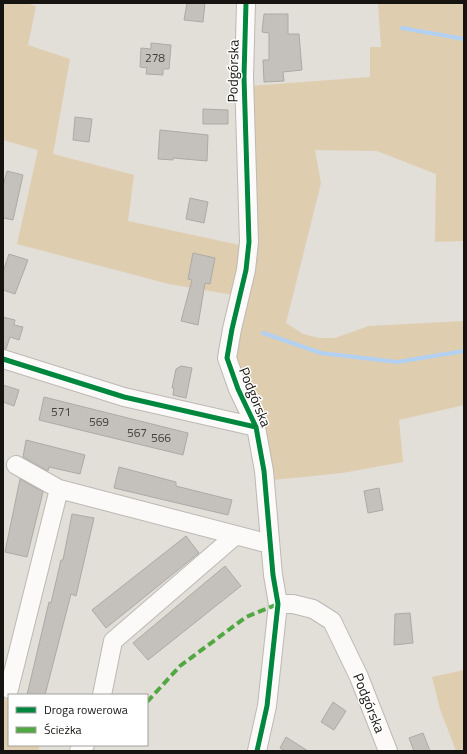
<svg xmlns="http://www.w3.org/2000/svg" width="467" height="754" font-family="'Titillium Web',sans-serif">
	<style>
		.green { fill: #dfcdaf }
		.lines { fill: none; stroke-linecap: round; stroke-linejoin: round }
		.stream { stroke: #b2d0f2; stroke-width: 4 }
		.building { fill: #c4c1bc; stroke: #adaaa5 }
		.minor-casing { stroke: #bcb9b5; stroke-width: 20 }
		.minor { stroke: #fbfaf9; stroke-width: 18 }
		.quiet { stroke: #51a842; stroke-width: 4; stroke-dasharray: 8 4; stroke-linecap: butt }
		.cycleway-casing { stroke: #fff; stroke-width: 8 }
		.cycleway { stroke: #00873e; stroke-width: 5 }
		.labels { text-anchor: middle; stroke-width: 3; stroke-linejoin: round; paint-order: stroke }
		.number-label { font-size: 12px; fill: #423f3b }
		.street-label { font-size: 14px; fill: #161410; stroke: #fff }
	</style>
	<rect width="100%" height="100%" fill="#e2ded8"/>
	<!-- green -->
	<path class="green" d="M 3,3 L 26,3 L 36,6 L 28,45 L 70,59 L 53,154 L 134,175 L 128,221 L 244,246 L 233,295 L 169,284 L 17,244 L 38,150 L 3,140 Z
		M 338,3 L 464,3 L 464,241 L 435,242 L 436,174 L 377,151 L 315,150 L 321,183 L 286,323 L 303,334 L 319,338 L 335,338 L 369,326 L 464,321 L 464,405 L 399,420 L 403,462 L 342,473 L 273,480 L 241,381 L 235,346 L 251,86 L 370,77 L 370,47 L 381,47 L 378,4 Z
		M 464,670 L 464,751 L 456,751 L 440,709 L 432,677 Z
		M 3,698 L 9,700 L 9,745 L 40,745 L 38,751 L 3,751 Z"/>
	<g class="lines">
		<!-- stream -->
		<path class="stream" d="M 402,28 L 464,39
			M 263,333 L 321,353 L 397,362 L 464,351"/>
	</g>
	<!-- building -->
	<path class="building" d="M 187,3 L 205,3 L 203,22 L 184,20 Z
		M 264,14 L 288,14 L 288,34 L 299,34 L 302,70 L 283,72 L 284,81 L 264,82 L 263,60 L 269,60 L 269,33 L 262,32 Z
		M 151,43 L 171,45 L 169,69 L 163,69 L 163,75 L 146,74 L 147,68 L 140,67 L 141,48 L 151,49 Z
		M 203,109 L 228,110 L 228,124 L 203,124 Z
		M 75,117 L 92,119 L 89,142 L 73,140 Z
		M 160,130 L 208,135 L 207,161 L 173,158 L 173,160 L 158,159 Z
		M 7,171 L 23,175 L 13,220 L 3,218 L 3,186 Z
		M 190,198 L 208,202 L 204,223 L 186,219 Z
		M 193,253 L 215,258 L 210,284 L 205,283 L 198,325 L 181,321 L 192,280 L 188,279 Z
		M 9,254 L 28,260 L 15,294 L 3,290 L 3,272 Z
		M 3,317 L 15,320 L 14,325 L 23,327 L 19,340 L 10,337 L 6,349 L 3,349 Z
		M 181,366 L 192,368 L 186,398 L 173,395 L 174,388 L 172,388 L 176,369 Z
		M 3,385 L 19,390 L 14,406 L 3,402 Z
		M 44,397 L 188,433 L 183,455 L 39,420 Z
		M 26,440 L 85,455 L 80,474 L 49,467 L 48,471 L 23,457 Z
		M 119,467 L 176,482 L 176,486 L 232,500 L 228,515 L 114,488 Z
		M 20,479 L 43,492 L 27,557 L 5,552 Z
		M 379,488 L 383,510 L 368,513 L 364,491 Z
		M 72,514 L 94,518 L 76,596 L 71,594 L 45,695 L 27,695 L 49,602 L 51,603 L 61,560 L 63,560 Z
		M 186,536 L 199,553 L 106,628 L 92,610 Z
		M 225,566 L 241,586 L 148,660 L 133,643 Z
		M 410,613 L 413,643 L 394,645 L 395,614 Z
		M 333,702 L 346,711 L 334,730 L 321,722 Z
		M 423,733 L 430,751 L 414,751 L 409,738 Z
		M 286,737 L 308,751 L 286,751 L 280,748 Z"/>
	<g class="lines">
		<!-- minor casing -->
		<g class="minor-casing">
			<path id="minor" d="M 246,3 L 244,77 L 249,242 L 246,270 L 232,329 L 227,358 L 238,389 L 256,427 L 264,471 L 273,575 L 278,604 L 267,706 L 257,751
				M 3,359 L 124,397 L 256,427
				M 16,465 L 59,489
				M 278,604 L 293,604 L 313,609 L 332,621 L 359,677 L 388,751
				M 9,689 L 59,489 L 270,544
				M 102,695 L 113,641 L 236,535
				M 79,751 L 85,745"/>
		</g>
		<!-- minor -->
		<use href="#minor" class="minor"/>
		<!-- quiet -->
		<path class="quiet" d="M 147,702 L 180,666 L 246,617 L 278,604"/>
		<!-- cycleway casing -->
		<g class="cycleway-casing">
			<path id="cycleway" d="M 246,3 L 244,77 L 249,242 L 246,270 L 232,329 L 227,358 L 238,389 L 256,427 L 264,471 L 273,575 L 278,604 L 267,706 L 257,751
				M 3,359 L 124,397 L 256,427"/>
		</g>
		<!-- cycleway -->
		<use href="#cycleway" class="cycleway"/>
	</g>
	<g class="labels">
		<!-- number labels -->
		<g class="number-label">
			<text x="155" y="62">278</text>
			<text x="61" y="416">571</text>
			<text x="99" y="426">569</text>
			<text x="137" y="437">567</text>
			<text x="161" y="442">566</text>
		</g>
		<!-- street labels -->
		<g class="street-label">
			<text transform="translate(233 71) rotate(-89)" y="5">Podgórska</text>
			<text transform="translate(255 397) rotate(68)" y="5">Podgórska</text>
			<text transform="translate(369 703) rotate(68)" y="5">Podgórska</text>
		</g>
	</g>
	<!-- border -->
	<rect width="467" height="754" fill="none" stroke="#161410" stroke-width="8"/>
	<!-- legend -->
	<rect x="8" y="694" width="140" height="52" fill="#ffffff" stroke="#a2a19f"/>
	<rect x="16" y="707" width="20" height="6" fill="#00873e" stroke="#a2a19f"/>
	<text x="44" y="714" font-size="12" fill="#161410">Droga rowerowa</text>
	<rect x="16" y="727" width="20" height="6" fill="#51a842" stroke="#a2a19f"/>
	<text x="44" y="734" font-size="12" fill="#161410">Ścieżka</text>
</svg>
